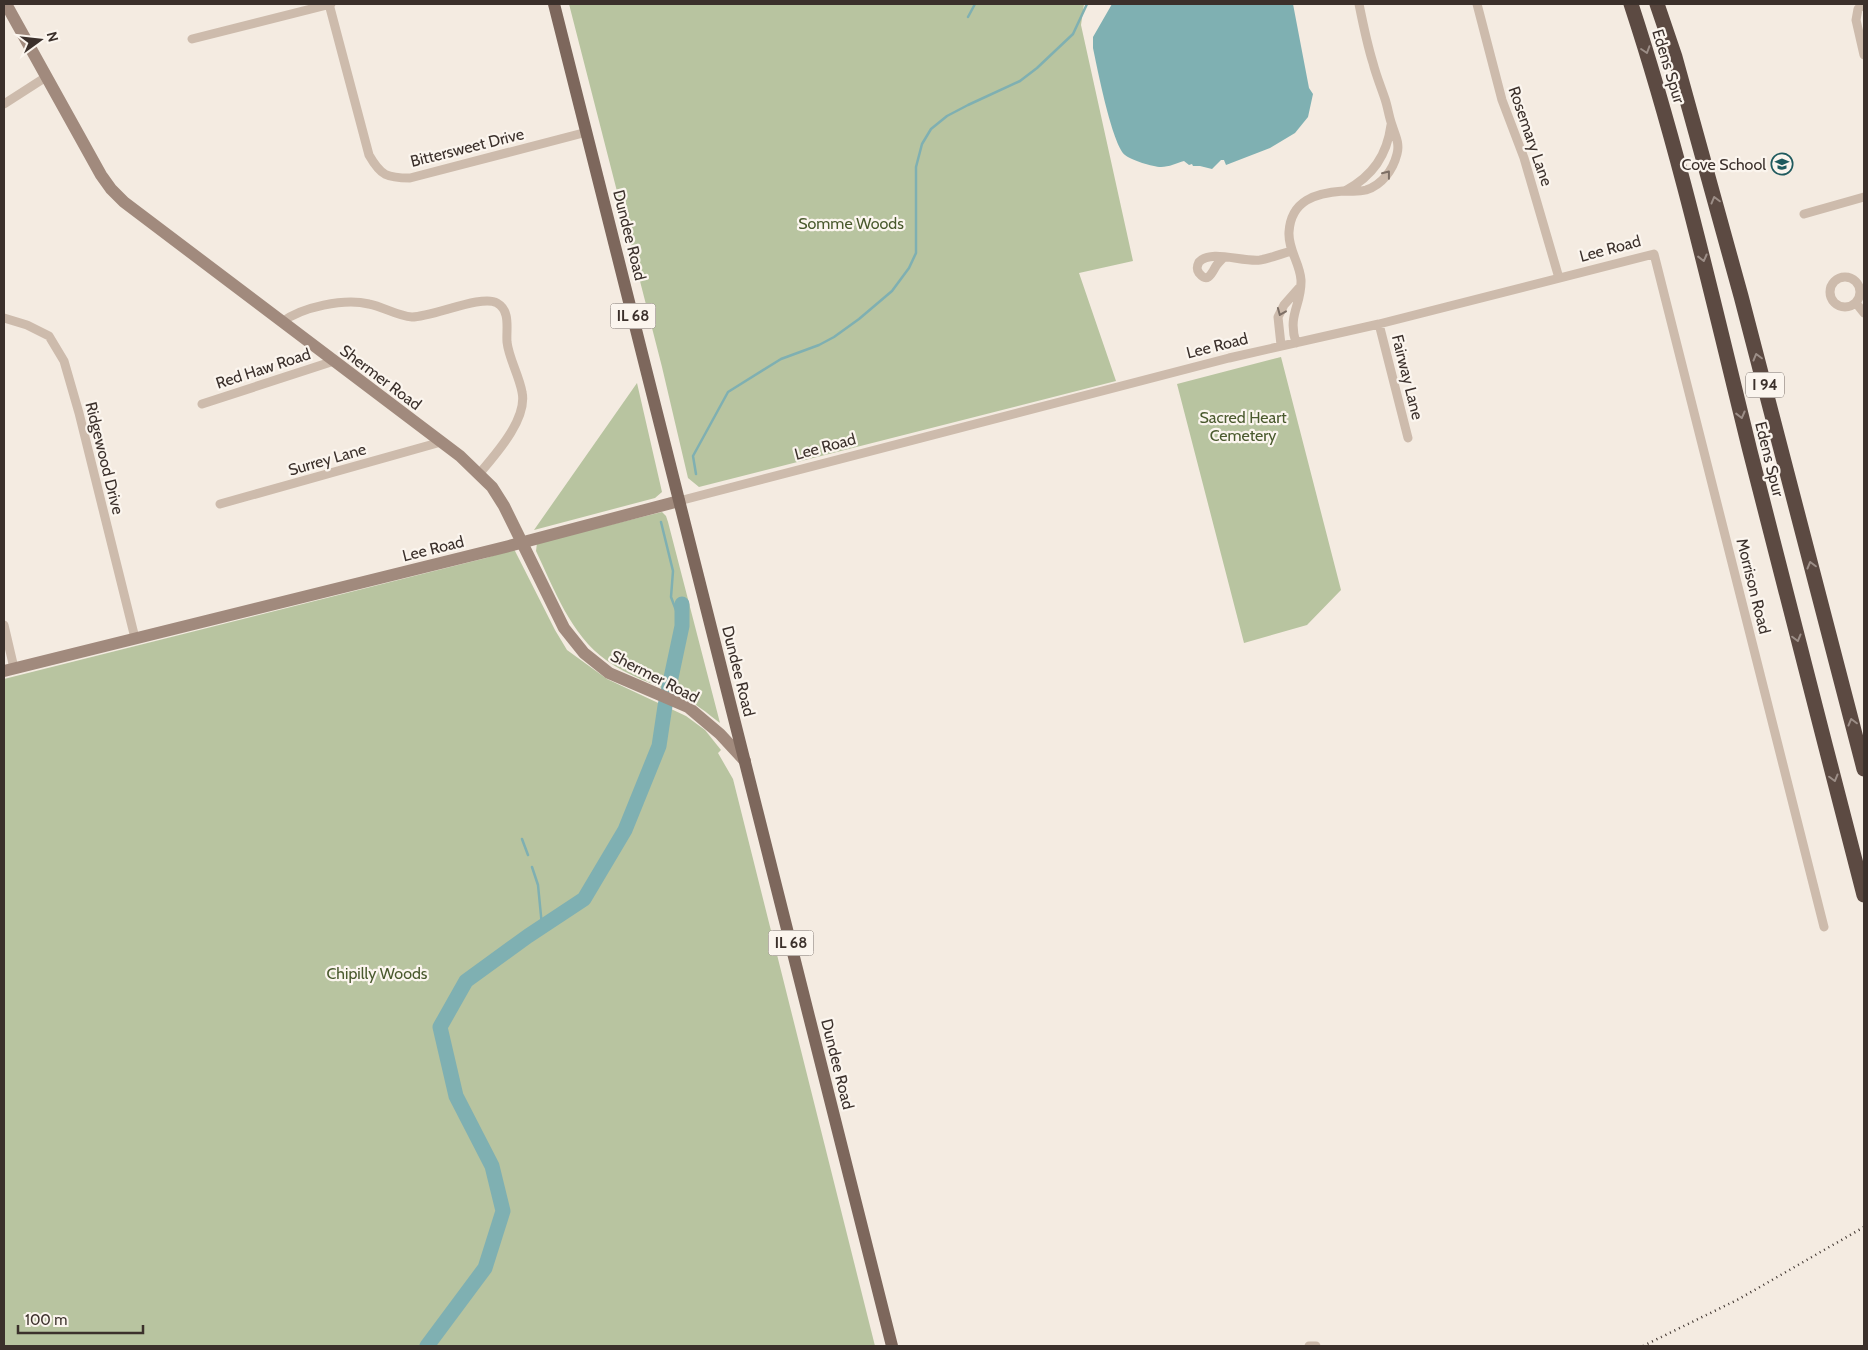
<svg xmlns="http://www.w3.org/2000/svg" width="1868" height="1350" font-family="Cabin,sans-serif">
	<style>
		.green { fill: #b8c4a0 }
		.water { fill: #7fb0b2 }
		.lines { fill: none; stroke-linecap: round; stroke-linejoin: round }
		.stream { stroke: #7fb0b2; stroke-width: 2.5 }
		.river { stroke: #7fb0b2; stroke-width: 15 }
		.street { stroke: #cdbbac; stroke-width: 9 }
		.secondary { stroke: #a18a7d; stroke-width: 12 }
		.primary { stroke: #7d675c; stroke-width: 12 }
		.highway { stroke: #5c4a42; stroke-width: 15 }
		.rail { stroke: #3b302b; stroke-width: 2.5; stroke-dasharray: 1 4; stroke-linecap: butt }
		.oneway { stroke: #9c8e87 }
		.oneway2 { stroke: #7d6f65 }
		.labels { text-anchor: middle; stroke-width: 4.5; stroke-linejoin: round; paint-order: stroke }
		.shield { fill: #fbf5ee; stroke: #756b66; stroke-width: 1 }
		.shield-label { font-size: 15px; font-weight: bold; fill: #3b302b }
		.street-label { font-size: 16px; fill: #3b302b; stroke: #fbf5ee }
		.poi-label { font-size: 16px; fill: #3b302b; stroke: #fbf5ee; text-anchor: end }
		.park-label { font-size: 16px; fill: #4a5a2e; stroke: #fbf5ee }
	</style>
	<rect width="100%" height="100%" fill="#f4ebe1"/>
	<!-- green -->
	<path class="green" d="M 569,4 L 1084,4 L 1081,25 L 1133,261 L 1079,273 L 1116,381 L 699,487 L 688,478 L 662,367 Z
		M 1281,357 L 1341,590 L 1307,625 L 1244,643 L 1177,384 Z
		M 637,383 L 662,492 L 655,498 L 534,530 Z
		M 662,512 L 666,516 L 668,522 L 720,723 C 707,713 694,702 679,695 C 654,684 628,676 606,660 C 571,635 554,589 536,551 L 537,543 Z
		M 514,549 L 555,630 L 567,650 L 607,679 L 686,716 L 705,730 L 721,750 L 718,753 L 733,779 L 875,1346 L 4,1346 L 4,679 L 486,558 Z"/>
	<!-- water -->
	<path class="water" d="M 1112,4 L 1293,4 L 1309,88 L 1313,94 L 1308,117 L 1295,133 L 1270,148 L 1226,165 L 1224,160 L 1221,160 L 1212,169 L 1200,166 L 1193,166 L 1192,164 L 1189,165 L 1184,161 C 1177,163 1169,167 1161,167 C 1153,167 1131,160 1125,155 C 1112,144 1097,67 1093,48 L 1093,37 Z"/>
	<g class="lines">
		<!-- stream -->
		<path class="stream" d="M 968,17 L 975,4
			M 696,474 L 693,456 L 728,392 L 781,359 L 819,345 L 834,337 L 859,319 L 892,291 L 909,268 L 916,253 L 916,167 L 922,144 L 931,129 L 947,116 L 968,105 L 1020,81 L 1037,68 L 1073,34 L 1087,4
			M 661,522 L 673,571 L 671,597 L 682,626
			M 522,839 L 528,855
			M 532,867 L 538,885 L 542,926"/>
		<!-- river -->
		<path class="river" d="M 427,1346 L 485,1268 L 503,1211 L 492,1166 L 456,1096 L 440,1027 L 466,981 L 528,936 L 584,899 L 625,830 L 659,746 L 665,706 L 682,626 L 682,604"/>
		<!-- street -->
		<path class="street" d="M 329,4 L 369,155 C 381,176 387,178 410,178 L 587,132
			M 1477,4 L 1502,100 L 1524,158 L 1559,278
			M 1864,4 L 1858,9 L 1856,20 L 1864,55
			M 192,39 L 331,4
			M 4,104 L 46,77
			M 1345,191 C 1373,176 1387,155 1391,125
			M 1804,214 L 1864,197
			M 1224,257 C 1221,260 1218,263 1216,266 C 1212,273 1208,284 1199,273 C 1196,269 1197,266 1199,262 C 1211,249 1241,262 1260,260 C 1271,258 1281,254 1291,251
			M1830 292a15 15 0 1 1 30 0a15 15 0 1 1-30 0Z
			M 1856,303 L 1864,313
			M 4,318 L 27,325 L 49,336 L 64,361 L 79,413 L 135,638
			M 282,322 C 302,307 344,298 369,304 C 384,307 397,316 412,317 C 433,317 482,294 497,303 C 511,311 506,329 507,342 C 509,359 519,375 522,392 C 528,419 495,455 479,474
			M 1379,324 L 1408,438
			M 1296,343 C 1287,314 1302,305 1301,280 C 1300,263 1288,250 1289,232 C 1291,200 1316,193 1343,191 C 1351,191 1358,192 1366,190 C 1382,185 1393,170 1397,154 C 1400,143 1395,135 1392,125 C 1389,117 1388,108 1385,99 C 1381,87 1376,75 1373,63 C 1367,44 1363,24 1359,4
			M 1281,345 L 1278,317 L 1284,305 L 1299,288
			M 202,404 L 334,361
			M 679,501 L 1229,358 L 1379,324 L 1654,254 L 1824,927
			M 220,504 L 441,442
			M 4,625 L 14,668
			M 1309,1346 L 1316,1346"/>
		<!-- secondary -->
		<path class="secondary" d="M 6,4 L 101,175 L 111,189 L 124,202 L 460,456 L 492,487 L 504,506 L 564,628 L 584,653 L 609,673 L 688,707 L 720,734 L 745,761
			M 4,671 L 509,546 L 679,501"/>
		<!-- primary -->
		<path class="primary" d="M 554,4 L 892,1346"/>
		<!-- highway -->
		<path class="highway" d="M 1631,4 C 1679,150 1713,301 1750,451 C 1787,599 1826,747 1864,895
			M 1657,4 L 1675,57 L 1741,296 L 1864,769"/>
		<!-- rail -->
		<path class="rail" d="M 1643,1346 L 1739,1299 L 1864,1227"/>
	</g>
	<!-- one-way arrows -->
	<defs><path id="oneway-chevron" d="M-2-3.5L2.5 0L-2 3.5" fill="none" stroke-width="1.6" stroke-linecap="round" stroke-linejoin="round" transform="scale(1.25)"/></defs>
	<g class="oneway">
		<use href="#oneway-chevron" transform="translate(1646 50) rotate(72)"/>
		<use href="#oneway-chevron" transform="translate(1715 200) rotate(-105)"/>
		<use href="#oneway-chevron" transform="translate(1703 258) rotate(76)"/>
		<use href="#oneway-chevron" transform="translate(1757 357) rotate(-105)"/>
		<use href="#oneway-chevron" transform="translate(1741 415) rotate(76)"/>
		<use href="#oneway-chevron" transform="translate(1811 565) rotate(-105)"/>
		<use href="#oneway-chevron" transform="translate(1797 638) rotate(75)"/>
		<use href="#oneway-chevron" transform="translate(1852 722) rotate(-105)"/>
		<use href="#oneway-chevron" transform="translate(1834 778) rotate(75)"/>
	</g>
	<g class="oneway2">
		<use href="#oneway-chevron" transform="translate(1387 174) rotate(-52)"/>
		<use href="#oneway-chevron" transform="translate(1281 312) rotate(112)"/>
	</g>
	<!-- icons -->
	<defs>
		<g id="school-ring" transform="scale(1.125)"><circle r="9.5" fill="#fbf5ee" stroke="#1f5a5e" stroke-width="1.5"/><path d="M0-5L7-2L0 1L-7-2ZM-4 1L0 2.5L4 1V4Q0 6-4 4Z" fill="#1f5a5e"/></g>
	</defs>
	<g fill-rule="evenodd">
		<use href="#school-ring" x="1782" y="164"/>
	</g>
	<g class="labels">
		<!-- shield labels -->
		<g class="shield">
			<rect x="610.5" y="303.5" width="45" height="25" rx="4"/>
			<rect x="1746" y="372.5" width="38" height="25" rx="4"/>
			<rect x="768.5" y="930.5" width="45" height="25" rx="4"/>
		</g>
		<g class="shield-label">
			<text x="633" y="321">IL 68</text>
			<text x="1765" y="390">I 94</text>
			<text x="791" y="948">IL 68</text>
		</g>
		<!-- street labels -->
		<g class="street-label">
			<text transform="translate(1669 66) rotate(73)" y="6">Edens Spur</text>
			<text transform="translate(1531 136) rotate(71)" y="6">Rosemary Lane</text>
			<text transform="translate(467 147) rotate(-14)" y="6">Bittersweet Drive</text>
			<text transform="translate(630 235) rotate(76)" y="6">Dundee Road</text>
			<text transform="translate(1610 248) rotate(-15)" y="6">Lee Road</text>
			<text transform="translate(1217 345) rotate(-14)" y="6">Lee Road</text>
			<text transform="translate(263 368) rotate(-18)" y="6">Red Haw Road</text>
			<text transform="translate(381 377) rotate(37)" y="6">Shermer Road</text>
			<text transform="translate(1408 377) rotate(76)" y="6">Fairway Lane</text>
			<text transform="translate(825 446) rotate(-15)" y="6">Lee Road</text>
			<text transform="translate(105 458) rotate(76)" y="6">Ridgewood Drive</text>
			<text transform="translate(327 459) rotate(-16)" y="6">Surrey Lane</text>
			<text transform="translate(1770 459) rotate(76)" y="6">Edens Spur</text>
			<text transform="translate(433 548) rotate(-14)" y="6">Lee Road</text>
			<text transform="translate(1754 586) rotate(76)" y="6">Morrison Road</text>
			<text transform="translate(739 671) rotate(76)" y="6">Dundee Road</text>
			<text transform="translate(655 676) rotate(27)" y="6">Shermer Road</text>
			<text transform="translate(838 1064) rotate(76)" y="6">Dundee Road</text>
		</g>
		<!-- poi labels -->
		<g class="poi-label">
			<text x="1766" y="170">Cove School</text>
		</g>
		<!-- park labels -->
		<g class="park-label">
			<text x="851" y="229">Somme Woods</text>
			<text x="1243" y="423">Sacred Heart<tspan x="1243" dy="18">Cemetery</tspan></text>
			<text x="377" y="979">Chipilly Woods</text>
		</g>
	</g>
	<!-- border -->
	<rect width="1868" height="1350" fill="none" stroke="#3b302b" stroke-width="10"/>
	<!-- north arrow -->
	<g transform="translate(40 40) rotate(75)" stroke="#fbf5ee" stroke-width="4" paint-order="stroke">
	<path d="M0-4L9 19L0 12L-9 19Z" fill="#3b302b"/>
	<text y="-8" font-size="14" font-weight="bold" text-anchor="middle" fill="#3b302b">N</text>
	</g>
	<!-- scale -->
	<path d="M18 1325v8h125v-8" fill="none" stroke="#3b302b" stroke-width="2.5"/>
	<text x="25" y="1325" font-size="15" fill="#3b302b" stroke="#fbf5ee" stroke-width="4" paint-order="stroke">100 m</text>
</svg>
